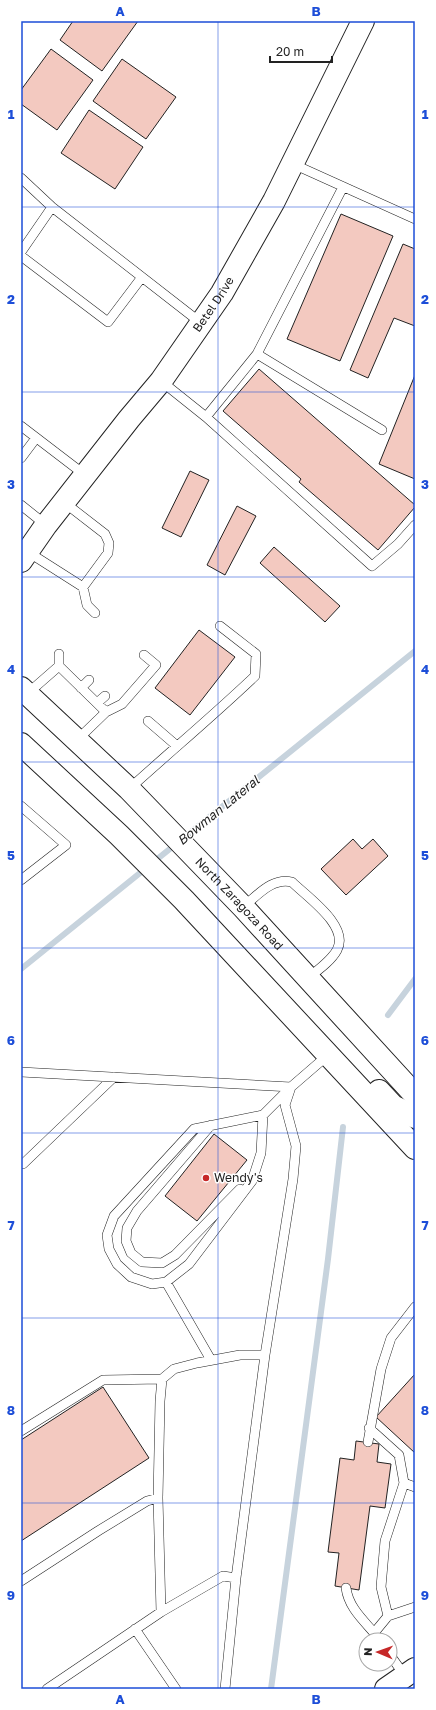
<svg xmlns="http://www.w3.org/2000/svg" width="436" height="1710" font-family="'Golos Text',sans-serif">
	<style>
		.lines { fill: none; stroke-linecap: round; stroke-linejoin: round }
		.stream { stroke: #c7d3dd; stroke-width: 6 }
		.building { fill: #f3c9c0; stroke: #222 }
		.lane-casing { stroke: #222; stroke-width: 10 }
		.secondary-casing { stroke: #222; stroke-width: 24 }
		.lane { stroke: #fff; stroke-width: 9 }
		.secondary { stroke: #fff; stroke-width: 22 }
		.grid { fill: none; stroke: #1d4ed8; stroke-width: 1; stroke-opacity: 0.55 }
		.poi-dot { fill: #c62828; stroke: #fff; stroke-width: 1.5 }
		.labels { text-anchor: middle; stroke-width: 3; stroke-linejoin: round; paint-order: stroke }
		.street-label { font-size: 12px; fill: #222; stroke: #fff }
		.poi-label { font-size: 12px; fill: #222; stroke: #fff; text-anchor: start }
		.water-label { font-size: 13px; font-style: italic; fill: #222; stroke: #fff }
		.neatline { fill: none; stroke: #1d4ed8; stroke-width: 1.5 }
		.grid-label { font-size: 13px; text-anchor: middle; font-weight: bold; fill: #1d4ed8 }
	</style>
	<rect width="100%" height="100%" fill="#fff"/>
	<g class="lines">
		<!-- stream -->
		<path class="stream" d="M 21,969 L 415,651
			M 388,1015 L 415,979
			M 271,1689 L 328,1259 L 343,1127"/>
	</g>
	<!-- building -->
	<path class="building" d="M 73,21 L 138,21 L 102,71 L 60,40 Z
		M 51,49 L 93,80 L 57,130 L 21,104 L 21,90 Z
		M 122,59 L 176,97 L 146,139 L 93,101 Z
		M 89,110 L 143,147 L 115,189 L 61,153 Z
		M 341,214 L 393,236 L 340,361 L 287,339 Z
		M 403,244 L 415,249 L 415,326 L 394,318 L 368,378 L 350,370 Z
		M 259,369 L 415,505 L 415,507 L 378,550 L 299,482 L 301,479 L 223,411 Z
		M 415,375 L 415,479 L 379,464 Z
		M 190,471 L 209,480 L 181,537 L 162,528 Z
		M 237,506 L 256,516 L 225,575 L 207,565 Z
		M 274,547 L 340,606 L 325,622 L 260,563 Z
		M 199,630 L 235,657 L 190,715 L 155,688 Z
		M 353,839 L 362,849 L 373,839 L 388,856 L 346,895 L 321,869 Z
		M 214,1134 L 247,1160 L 197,1221 L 165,1196 Z
		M 415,1374 L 415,1453 L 376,1417 Z
		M 103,1387 L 149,1458 L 21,1541 L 21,1440 Z
		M 356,1441 L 379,1444 L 377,1462 L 391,1464 L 385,1508 L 370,1506 L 359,1590 L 335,1586 L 339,1553 L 328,1552 L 340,1458 L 354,1460 Z"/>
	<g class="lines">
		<!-- lane casing -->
		<g class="lane-casing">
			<path id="lane" d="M 293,164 L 415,219
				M 21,178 L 52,207 L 201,323
				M 21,252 L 52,207
				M 21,256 L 108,322 L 142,277
				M 257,354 L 382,430
				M 161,381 L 206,417 L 372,566 L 398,544 L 415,525
				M 206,417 L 257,354 L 343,187
				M 21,426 L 85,475
				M 21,458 L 36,438
				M 21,505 L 46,525
				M 28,552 L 83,587 L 108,553 L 109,543 L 105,534 L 65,503
				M 83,587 L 87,605 L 95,613
				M 59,666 L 59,654
				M 81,688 L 89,680
				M 27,694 L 59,666 L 106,712 L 77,740
				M 97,703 L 105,696
				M 106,712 L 122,704 L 156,665 L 144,655
				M 148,721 L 177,746
				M 129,789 C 171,751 214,715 255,676 L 256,654 L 220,626
				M 21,806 L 66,845 L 21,880
				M 243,907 C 257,896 272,877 292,882 C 307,897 350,926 337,950 C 331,961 318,970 308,978
				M 21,1072 L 291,1087
				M 263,1115 L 261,1153 L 252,1181 L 189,1264 L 166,1282 L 152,1284 L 131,1277 L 117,1264 L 109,1249 L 107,1235 L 114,1216 L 194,1129 L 263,1115 L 291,1087
				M 211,1125 L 137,1211 L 127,1228 L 126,1241 L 131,1253 L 142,1262 L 162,1263 L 175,1255 L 240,1189
				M 23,1164 L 114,1077
				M 166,1282 L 211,1360
				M 265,1355 L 293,1179 L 296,1146 L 285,1105 L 291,1087 L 328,1055
				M 369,1428 L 399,1455 L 404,1483 L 385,1541 L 381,1587 L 388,1616
				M 21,1431 L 103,1380 L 162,1379
				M 368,1442 L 381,1369 L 391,1338 L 415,1307
				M 404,1483 L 415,1487
				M 158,1498 L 160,1401 L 162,1379 L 174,1369 L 197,1363 L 240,1355 L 265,1355 L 236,1578
				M 21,1581 L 98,1531 L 147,1501 L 158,1498 L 161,1612
				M 346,1588 C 349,1610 367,1623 380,1640
				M 135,1629 L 176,1689
				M 374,1633 L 388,1616 L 415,1607
				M 390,1655 L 405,1676
				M 47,1689 L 161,1612 L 223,1576 L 236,1578 L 225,1689"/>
		</g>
		<!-- secondary casing -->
		<g class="secondary-casing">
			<g id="secondary">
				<path id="s1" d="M 21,561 L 46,525 L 129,419 L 161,381 L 222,293 L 274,201 L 363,21"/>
				<path id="s2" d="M 21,688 L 129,789 L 243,907 L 415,1095"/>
				<path d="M 21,744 L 119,835 L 184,900 L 415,1148"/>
				<path d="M 379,1091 L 393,1106 L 415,1117"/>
				<path d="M 386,1689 L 415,1669"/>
			</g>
		</g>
		<!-- lane -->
		<use href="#lane" class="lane"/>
		<!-- secondary -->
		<use href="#secondary" class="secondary"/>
	</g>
	<!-- grid -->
	<path class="grid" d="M 218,21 L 218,1689M 21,207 L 415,207M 21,392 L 415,392M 21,577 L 415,577M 21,762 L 415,762M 21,948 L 415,948M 21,1133 L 415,1133M 21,1318 L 415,1318M 21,1503 L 415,1503"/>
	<!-- markers -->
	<circle class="poi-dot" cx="206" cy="1178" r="4"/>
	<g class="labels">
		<!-- street labels -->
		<g class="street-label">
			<text dy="4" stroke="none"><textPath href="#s1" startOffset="321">Betel Drive</textPath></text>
			<text dy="4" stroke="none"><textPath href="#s2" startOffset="307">North Zaragoza Road</textPath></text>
		</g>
		<!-- poi labels -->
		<g class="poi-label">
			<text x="214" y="1182">Wendy's</text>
		</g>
		<!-- water labels -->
		<g class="water-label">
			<text transform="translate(218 810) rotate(-39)" y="5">Bowman Lateral</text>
		</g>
	</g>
	<!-- border -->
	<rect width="436" height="1710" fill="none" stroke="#ffffff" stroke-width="44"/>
	<!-- north arrow -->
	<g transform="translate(378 1652) rotate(272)"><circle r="19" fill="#ffffff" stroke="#a7a7a7"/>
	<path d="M0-3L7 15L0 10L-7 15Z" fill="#c62828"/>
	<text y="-6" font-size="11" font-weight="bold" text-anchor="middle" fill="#222222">N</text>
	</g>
	<!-- scale -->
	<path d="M270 56v6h62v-6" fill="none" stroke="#222222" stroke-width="2"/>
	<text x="276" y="56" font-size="12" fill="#222222" stroke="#ffffff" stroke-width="3" paint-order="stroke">20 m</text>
	<rect x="22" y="22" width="392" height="1666" class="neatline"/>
	<g class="grid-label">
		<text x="120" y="16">A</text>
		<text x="316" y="16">B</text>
		<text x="11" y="119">1</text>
		<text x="425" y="119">1</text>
		<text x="11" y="304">2</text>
		<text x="425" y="304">2</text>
		<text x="11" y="489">3</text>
		<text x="425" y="489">3</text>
		<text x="11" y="674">4</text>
		<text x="425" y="674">4</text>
		<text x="11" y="860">5</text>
		<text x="425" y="860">5</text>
		<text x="11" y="1045">6</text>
		<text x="425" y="1045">6</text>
		<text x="11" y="1230">7</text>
		<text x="425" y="1230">7</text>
		<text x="11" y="1415">8</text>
		<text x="425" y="1415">8</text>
		<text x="11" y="1600">9</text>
		<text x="425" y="1600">9</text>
		<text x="120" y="1704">A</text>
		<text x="316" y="1704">B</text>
	</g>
</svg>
